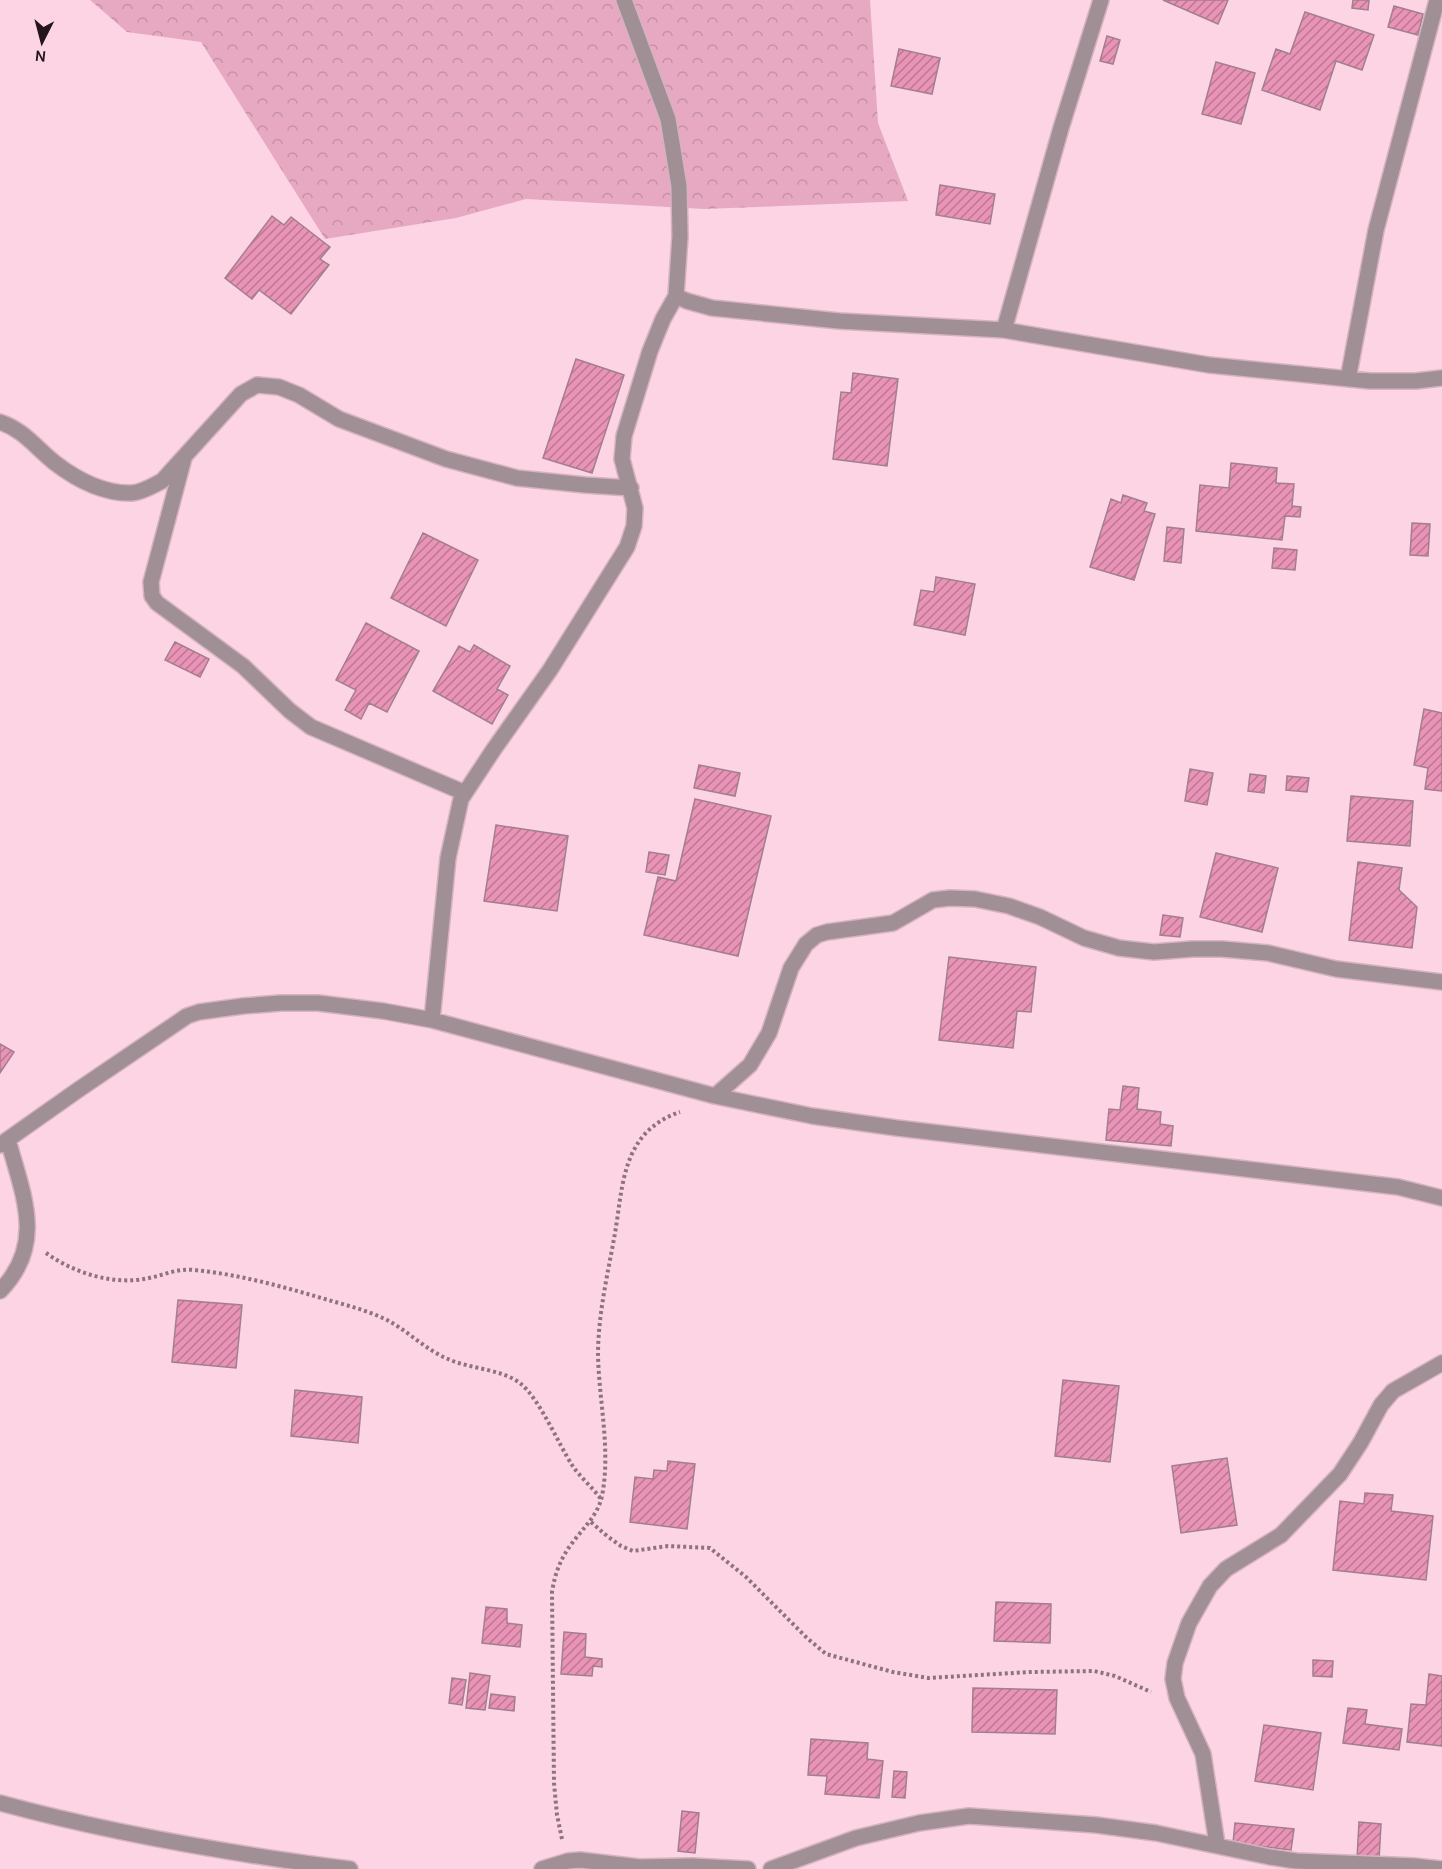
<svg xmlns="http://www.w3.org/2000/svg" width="1442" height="1869" font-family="Karla,sans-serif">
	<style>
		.forest { fill: url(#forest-crowns) }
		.building { fill: url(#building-hatch); stroke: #a27f8d; stroke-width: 1.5 }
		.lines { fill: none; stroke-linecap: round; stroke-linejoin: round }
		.street-casing { stroke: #d5b2bf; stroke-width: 18 }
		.path { stroke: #8e737e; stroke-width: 4; stroke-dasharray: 3 3; stroke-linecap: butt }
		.street { stroke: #a08f95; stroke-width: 15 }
	</style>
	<defs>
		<pattern id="forest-crowns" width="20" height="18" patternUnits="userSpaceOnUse" patternTransform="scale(1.5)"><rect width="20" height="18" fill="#e6a9c1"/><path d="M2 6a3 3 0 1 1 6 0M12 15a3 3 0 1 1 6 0" fill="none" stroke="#c591a5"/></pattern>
		<pattern id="building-hatch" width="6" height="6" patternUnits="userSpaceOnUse" patternTransform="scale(1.5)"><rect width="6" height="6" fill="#e993b7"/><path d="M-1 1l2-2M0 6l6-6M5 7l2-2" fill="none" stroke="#bc7794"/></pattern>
	</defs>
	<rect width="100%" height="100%" fill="#fcd4e3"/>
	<!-- forest -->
	<path class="forest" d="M 90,0 L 870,0 L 878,123 L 908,201 L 704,209 L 526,199 L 456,218 L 325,239 L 201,42 L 127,32 Z"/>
	<!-- building -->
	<path class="building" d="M 1163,0 L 1228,0 L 1218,24 Z
		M 1353,0 L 1369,0 L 1368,10 L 1352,8 Z
		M 1394,6 L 1423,14 L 1418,35 L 1388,27 Z
		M 1305,12 L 1374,35 L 1362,70 L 1336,61 L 1320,110 L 1262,90 L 1276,49 L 1290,54 Z
		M 1107,36 L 1120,40 L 1113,64 L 1100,61 Z
		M 899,49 L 940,58 L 932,94 L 891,86 Z
		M 1216,62 L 1255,73 L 1241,124 L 1202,114 Z
		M 940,185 L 995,194 L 990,224 L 936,215 Z
		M 272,216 L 284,225 L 291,217 L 330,247 L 320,259 L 329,265 L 291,314 L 259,290 L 252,299 L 225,278 Z
		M 576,359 L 624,375 L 592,473 L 543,458 Z
		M 853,373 L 898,379 L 887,466 L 833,459 L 841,392 L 851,393 Z
		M 1231,463 L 1277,468 L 1276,483 L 1294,484 L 1292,506 L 1301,507 L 1300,517 L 1285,516 L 1282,540 L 1196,531 L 1200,485 L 1229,488 Z
		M 1123,495 L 1147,503 L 1144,511 L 1155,514 L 1134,580 L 1090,567 L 1111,499 L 1121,503 Z
		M 1412,523 L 1430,524 L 1428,556 L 1410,555 Z
		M 1167,527 L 1184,529 L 1181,563 L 1164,561 Z
		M 423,533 L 478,560 L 446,626 L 391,598 Z
		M 1274,548 L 1297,550 L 1295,570 L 1272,568 Z
		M 936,577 L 975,584 L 965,635 L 914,625 L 921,590 L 934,592 Z
		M 366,623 L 419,651 L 387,712 L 369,703 L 361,719 L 345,710 L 356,690 L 336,680 Z
		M 175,642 L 209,659 L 200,677 L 165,660 Z
		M 474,645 L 510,666 L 497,689 L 508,695 L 492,724 L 433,691 L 459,646 L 470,652 Z
		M 1424,709 L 1442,713 L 1442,791 L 1425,789 L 1428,768 L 1414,765 Z
		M 699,765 L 740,773 L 735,796 L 694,788 Z
		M 1190,769 L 1213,773 L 1207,805 L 1185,801 Z
		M 1250,774 L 1266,776 L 1264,793 L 1248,791 Z
		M 1287,776 L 1309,778 L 1307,792 L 1286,790 Z
		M 1351,796 L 1413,801 L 1410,846 L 1347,841 Z
		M 695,799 L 771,816 L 738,956 L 644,935 L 658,877 L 676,881 Z
		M 496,825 L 568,836 L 557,911 L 484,901 Z
		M 649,852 L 669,855 L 665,875 L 646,872 Z
		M 1216,853 L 1278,868 L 1262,932 L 1200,917 Z
		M 1358,862 L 1402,868 L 1399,890 L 1417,907 L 1412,948 L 1349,940 Z
		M 1163,915 L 1183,918 L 1180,937 L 1160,935 Z
		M 949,957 L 1036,967 L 1031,1012 L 1017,1011 L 1013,1048 L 939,1040 Z
		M 0,1044 L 14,1052 L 0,1073 Z
		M 1123,1086 L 1139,1088 L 1137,1109 L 1161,1112 L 1160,1124 L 1173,1126 L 1171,1146 L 1106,1140 L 1109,1109 L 1120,1110 Z
		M 178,1300 L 242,1305 L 236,1368 L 172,1362 Z
		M 1063,1380 L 1119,1386 L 1110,1462 L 1055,1456 Z
		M 295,1390 L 362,1397 L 358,1443 L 291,1436 Z
		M 1227,1458 L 1237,1525 L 1181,1533 L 1172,1466 Z
		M 668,1461 L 695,1464 L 687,1529 L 630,1522 L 635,1477 L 653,1479 L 654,1470 L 667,1471 Z
		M 1365,1493 L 1393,1495 L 1391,1511 L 1433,1516 L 1426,1580 L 1333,1570 L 1340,1501 L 1364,1504 Z
		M 996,1602 L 1051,1604 L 1050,1643 L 994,1641 Z
		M 486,1607 L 507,1609 L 507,1623 L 522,1625 L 520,1647 L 482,1643 Z
		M 564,1632 L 586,1634 L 585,1657 L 602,1659 L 602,1667 L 593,1666 L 592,1676 L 561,1674 Z
		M 1313,1660 L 1333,1661 L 1332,1677 L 1313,1676 Z
		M 470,1673 L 490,1676 L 485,1710 L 466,1708 Z
		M 1429,1674 L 1442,1676 L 1442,1746 L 1407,1742 L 1411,1704 L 1426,1705 Z
		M 452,1678 L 466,1680 L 462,1705 L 449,1703 Z
		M 973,1688 L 1057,1690 L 1055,1734 L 972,1732 Z
		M 491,1694 L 515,1697 L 514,1711 L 489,1708 Z
		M 1348,1708 L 1367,1710 L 1365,1724 L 1402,1729 L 1399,1750 L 1343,1743 Z
		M 1264,1725 L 1321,1733 L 1313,1790 L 1255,1781 Z
		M 811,1739 L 868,1743 L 867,1759 L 883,1761 L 879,1798 L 825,1794 L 827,1776 L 808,1775 Z
		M 894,1771 L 907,1772 L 905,1798 L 892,1797 Z
		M 682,1811 L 699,1813 L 695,1853 L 678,1851 Z
		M 1359,1822 L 1381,1824 L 1379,1860 L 1357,1859 Z
		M 1235,1823 L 1294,1829 L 1291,1850 L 1233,1843 Z"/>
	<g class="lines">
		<!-- street casing -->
		<g class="street-casing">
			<path id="street" d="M 624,0 L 668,119 L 679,186 L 680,236 L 676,296 L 687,301 L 712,308 L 839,321 L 1004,330 L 1209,365 L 1370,381 L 1416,381 L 1442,378
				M 1004,330 L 1061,128 L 1101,0
				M 1348,379 L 1376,230 L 1437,0
				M 0,422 C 24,430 36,448 55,463 C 76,479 104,494 132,493 C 143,492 152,486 162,481 L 241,394 L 257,385 L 279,387 L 299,395 L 339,419 L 446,459 L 517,478 L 585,485 L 631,488
				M 184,458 L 151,582 L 152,596 L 157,603 L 243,666 L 290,711 L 311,727 L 465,793
				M 432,1020 L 448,858 L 461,799 L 494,749 L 550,670 L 627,547 L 634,526 L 635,508 L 622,459 L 624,436 L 650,351 L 663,319 L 676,296
				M 715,1096 L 750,1065 L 769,1033 L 791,968 L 806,944 L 817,935 L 827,932 L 893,923 L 933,900 L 950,898 L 975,899 L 1009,906 L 1040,917 L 1084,938 L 1119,948 L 1154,952 L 1193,949 L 1222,949 L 1268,953 L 1336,969 L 1442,982
				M 0,1145 L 78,1090 L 187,1016 L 199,1012 L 243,1006 L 281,1003 L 318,1003 L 383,1011 L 432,1020 L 715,1096 L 812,1116 L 897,1128 L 1398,1187 L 1442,1198
				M 0,1291 C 46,1244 23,1195 8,1140
				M 0,1803 C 114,1834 232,1854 350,1869
				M 1217,1844 L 1203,1754 L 1177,1698 L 1173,1679 L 1175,1663 L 1189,1623 L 1210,1586 L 1226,1569 L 1281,1535 L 1340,1474 L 1361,1442 L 1381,1405 L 1393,1391 L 1442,1363
				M 542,1869 L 568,1861 L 580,1860 L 639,1867 L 692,1866 L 748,1869
				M 771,1869 L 856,1838 L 919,1823 L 969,1816 L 1096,1825 L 1156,1833 L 1270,1857 L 1296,1861 L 1414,1866 L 1441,1869"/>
		</g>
		<!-- path -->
		<path class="path" d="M 46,1253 C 74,1273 114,1286 149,1278 C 164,1275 178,1268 194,1270 C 236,1274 277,1285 318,1297 C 341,1304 365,1309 387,1320 C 408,1331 426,1350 448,1359 C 470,1369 503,1369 521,1384 C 540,1400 558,1443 572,1465 C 580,1477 592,1487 601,1499
			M 591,1522 L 607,1536 L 621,1546 L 633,1551 L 668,1546 L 710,1548 L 746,1577 L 807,1638 L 826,1654 L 893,1672 L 928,1678 L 1030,1672 L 1094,1671 L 1115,1676 L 1151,1692
			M 562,1839 L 557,1815 L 554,1783 L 552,1592 C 555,1573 561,1557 573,1542 C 584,1527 598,1515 602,1496 C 611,1450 599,1402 598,1355 C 598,1314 608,1273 615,1233 C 620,1205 621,1173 635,1148 C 644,1131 661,1118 680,1112"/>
		<!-- street -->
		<use href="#street" class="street"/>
	</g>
	<!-- north arrow -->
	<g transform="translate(42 42) rotate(186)" stroke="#fcd4e3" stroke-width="4.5" paint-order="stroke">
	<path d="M0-4.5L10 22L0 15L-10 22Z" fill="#23151b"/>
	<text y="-9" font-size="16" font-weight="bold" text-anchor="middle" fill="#23151b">N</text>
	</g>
</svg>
